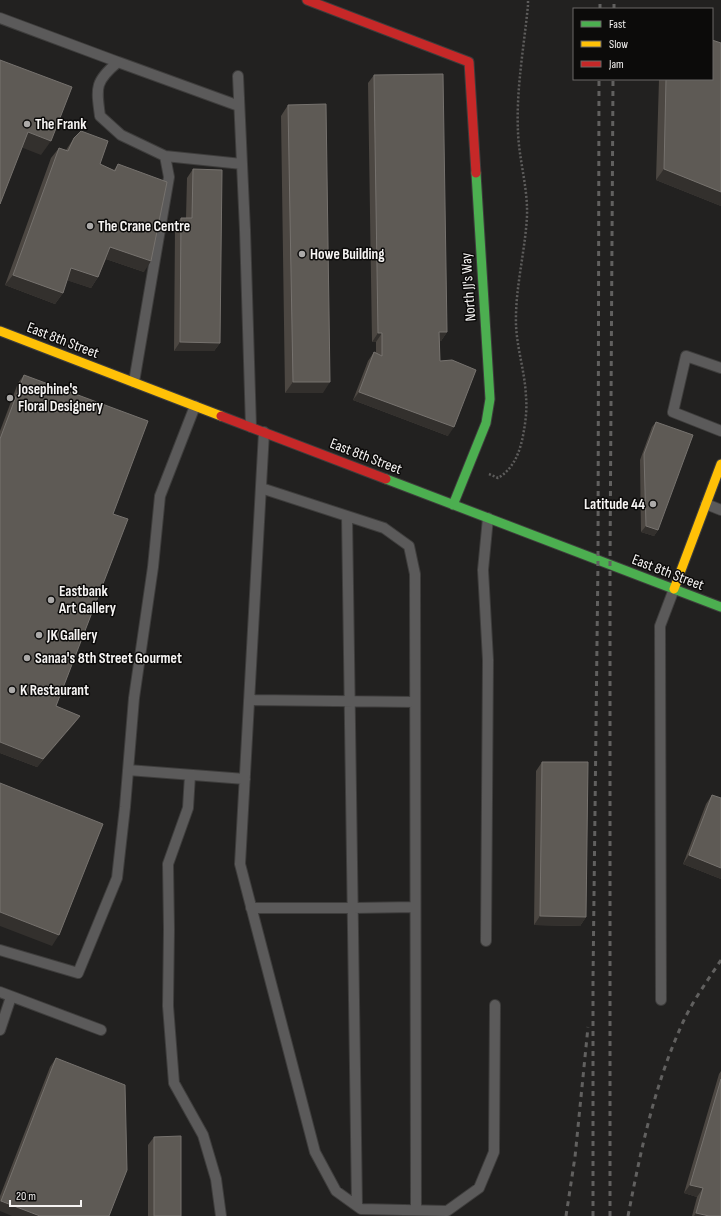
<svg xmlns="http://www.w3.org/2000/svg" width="721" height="1216" font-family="'Sofia Sans Condensed',sans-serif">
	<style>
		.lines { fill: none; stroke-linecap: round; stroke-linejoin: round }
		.lane-casing { stroke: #3e3d3c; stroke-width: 12 }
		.fast-casing { stroke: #3e3d3c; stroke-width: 11 }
		.slow-casing { stroke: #3e3d3c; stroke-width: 11 }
		.jam-casing { stroke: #3e3d3c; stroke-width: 11 }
		.path { stroke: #5e5d5c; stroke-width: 2.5; stroke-dasharray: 2 2; stroke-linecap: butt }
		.lane { stroke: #5b5a5a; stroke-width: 10 }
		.fast { stroke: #4caf50; stroke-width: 9 }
		.slow { stroke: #ffc107; stroke-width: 9 }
		.jam { stroke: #c62828; stroke-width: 9 }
		.rail { stroke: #61605f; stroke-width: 3; stroke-dasharray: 5 5; stroke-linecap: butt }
		.wall { fill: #4c4742 }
		.shaded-wall { fill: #33302d }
		.building { fill: #5e5a55; stroke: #76726e }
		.poi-dot { fill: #acaaa9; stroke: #0c0b0a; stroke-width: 1.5 }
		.labels { text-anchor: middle; stroke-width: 3; stroke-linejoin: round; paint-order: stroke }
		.poi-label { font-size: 15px; font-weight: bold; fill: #f6f4f3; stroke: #0c0b0a; text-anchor: start }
		.street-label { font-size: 15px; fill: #f6f4f3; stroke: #0c0b0a }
	</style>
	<rect width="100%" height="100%" fill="#222120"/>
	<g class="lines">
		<!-- lane casing -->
		<g class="lane-casing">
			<path id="lane" d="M 0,18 L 118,62
				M 238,76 L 245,230 L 251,427
				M 239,106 L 118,62 C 95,81 96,87 100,116 L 121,135 L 165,156 L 242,164
				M 721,368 L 686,356 L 673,412 L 721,431
				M 134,382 L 169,177 L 165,156
				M 264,432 L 240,864 L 315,1152 L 336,1191 L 361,1209 L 447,1211 L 479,1188 L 494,1152 L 495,1005
				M 261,488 L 384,528 L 409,546 L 415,574 L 416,1210
				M 706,504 L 721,510
				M 347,516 L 357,1206
				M 249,700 L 415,702
				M 128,770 L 245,779
				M 190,775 L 188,808 L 168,864 L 169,929 L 168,1006 L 174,1083 L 203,1135 L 216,1179 L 221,1216
				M 251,908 L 353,908 L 415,907
				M 486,941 L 488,660 L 483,570 L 488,518
				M 0,950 L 78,973 L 117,878 L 125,807 L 134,698 L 153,567 L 160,496 L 195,406
				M 0,992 L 101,1030
				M 661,1000 L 660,626 L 674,589
				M 0,1030 L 11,997"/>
		</g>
		<!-- fast casing -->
		<g class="fast-casing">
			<path id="fast" d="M 386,479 L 721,607
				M 453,505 L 486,423 L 490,399 L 476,173"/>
		</g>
		<!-- slow casing -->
		<g class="slow-casing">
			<path id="slow" d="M 0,331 L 221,416
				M 674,589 L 721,464"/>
		</g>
		<!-- jam casing -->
		<g class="jam-casing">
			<path id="jam" d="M 307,0 L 469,62 L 476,173
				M 221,416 L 386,479"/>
		</g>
		<!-- path -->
		<path class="path" d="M 489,474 L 498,478 C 515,468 521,449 524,430 C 526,419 527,407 526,397 C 525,372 517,349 516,325 C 515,288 525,253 527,216 C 528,188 519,160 518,132 C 516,89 524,47 528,5 L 528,0"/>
		<!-- lane -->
		<use href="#lane" class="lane"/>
		<!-- fast -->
		<use href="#fast" class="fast"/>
		<!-- slow -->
		<use href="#slow" class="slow"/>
		<!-- jam -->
		<use href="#jam" class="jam"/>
		<!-- rail -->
		<path class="rail" d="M 600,9 L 600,0
			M 614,9 L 614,0
			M 566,1216 L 575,1157 L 588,1027
			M 593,1216 L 593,979 L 598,560 L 599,79
			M 610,1216 L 610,565 L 613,79
			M 628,1216 C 641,1149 655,1082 684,1020 C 694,999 708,980 721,960"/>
	</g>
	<!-- wall -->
	<path class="wall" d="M 721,43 L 721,206 L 656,180 L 659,79 L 712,79 Z
		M 374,75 L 447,332 L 441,341 L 440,341 L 440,361 L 448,436 L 353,400 L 368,361 L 374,352 L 376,353 L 376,342 L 372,342 L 368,83 Z
		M 288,105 L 323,393 L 285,393 L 281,116 Z
		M 74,138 L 100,164 L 114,170 L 118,164 L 144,272 L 106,259 L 98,277 L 91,288 L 67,280 L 63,293 L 55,304 L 5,285 L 51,158 L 59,148 L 66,150 Z
		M 193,169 L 220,343 L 214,351 L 174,351 L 175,227 L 181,218 L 186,218 L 187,178 Z
		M 24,375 L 113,514 L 56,706 L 80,716 L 74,724 L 37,767 L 0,753 L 0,431 L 18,383 Z
		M 656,422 L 658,530 L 654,536 L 641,532 L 640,460 L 652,427 Z
		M 542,762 L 586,917 L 580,926 L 534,925 L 536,771 Z
		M 712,795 L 721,798 L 721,879 L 683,864 L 706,804 Z
		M 56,1058 L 0,1211 L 0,1196 L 50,1067 Z
		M 721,1071 L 721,1216 L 692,1216 L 697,1197 L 684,1193 L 719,1074 Z
		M 154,1137 L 181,1216 L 148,1216 L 148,1145 Z"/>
	<!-- shaded-wall -->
	<path class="shaded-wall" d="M 28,132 L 51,141 L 41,155 L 18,146 Z
		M 664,169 L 721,192 L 721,206 L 656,180 Z
		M 110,247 L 151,261 L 144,272 L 103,258 Z
		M 71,268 L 98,277 L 91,288 L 63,279 Z
		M 13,275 L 63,293 L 55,304 L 5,285 Z
		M 439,332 L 447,332 L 441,341 L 433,341 Z
		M 378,333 L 382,333 L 376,342 L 372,342 Z
		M 180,342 L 220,343 L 214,351 L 174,351 Z
		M 293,382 L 330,382 L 323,393 L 285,393 Z
		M 359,392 L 454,427 L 448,436 L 353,400 Z
		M 646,526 L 658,530 L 654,536 L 641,532 Z
		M 80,716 L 74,724 L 37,767 L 0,753 L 0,742 Z
		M 689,855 L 721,868 L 721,879 L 683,864 Z
		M 0,912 L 59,935 L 52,946 L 0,926 Z
		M 540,916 L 586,917 L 580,926 L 534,925 Z
		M 690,1185 L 703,1188 L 697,1197 L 684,1193 Z
		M 1,1201 L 40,1216 L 12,1216 L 0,1211 L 0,1202 Z
		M 696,1213 L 709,1216 L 694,1216 Z"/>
	<!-- building -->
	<path class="building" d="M 712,40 L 721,43 L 721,192 L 664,169 L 666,79 L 712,79 Z
		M 0,60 L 72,87 L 51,141 L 28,132 L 0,204 Z
		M 443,74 L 447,332 L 439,332 L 440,361 L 452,360 L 476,370 L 454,427 L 359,392 L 374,352 L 382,356 L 382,333 L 378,333 L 374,75 Z
		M 326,104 L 330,382 L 293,382 L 288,105 Z
		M 81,131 L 108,141 L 100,164 L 115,171 L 118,164 L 167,182 L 151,261 L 110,247 L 98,277 L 71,268 L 63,293 L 13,275 L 59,148 L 68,151 L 74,138 Z
		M 193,169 L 222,170 L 220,343 L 180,342 L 181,218 L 192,218 Z
		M 24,375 L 148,421 L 113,514 L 128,519 L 56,706 L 80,716 L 43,759 L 0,742 L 0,439 Z
		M 656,422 L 693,435 L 658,530 L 646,526 L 644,454 Z
		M 542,762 L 588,762 L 586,917 L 540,916 Z
		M 0,783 L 103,824 L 59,935 L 0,912 Z
		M 712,795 L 721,798 L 721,868 L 689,855 Z
		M 56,1058 L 125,1085 L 127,1170 L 109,1216 L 40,1216 L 1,1201 Z
		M 721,1079 L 721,1216 L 709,1216 L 696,1213 L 703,1188 L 690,1185 Z
		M 181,1136 L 181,1216 L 154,1216 L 154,1137 Z"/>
	<!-- markers -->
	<g class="poi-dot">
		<circle cx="27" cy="124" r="4"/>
		<circle cx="90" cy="226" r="4"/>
		<circle cx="302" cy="254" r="4"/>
		<circle cx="10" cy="398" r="4"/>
		<circle cx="653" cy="504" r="4"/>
		<circle cx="51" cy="600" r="4"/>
		<circle cx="39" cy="635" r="4"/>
		<circle cx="27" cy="658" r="4"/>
		<circle cx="12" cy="690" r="4"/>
	</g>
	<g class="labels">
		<!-- poi labels -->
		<g class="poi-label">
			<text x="35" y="129">The Frank</text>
			<text x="98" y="231">The Crane Centre</text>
			<text x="310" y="259">Howe Building</text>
			<text x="18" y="394">Josephine's<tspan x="18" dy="17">Floral Designery</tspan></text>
			<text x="645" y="509" text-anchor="end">Latitude 44</text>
			<text x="59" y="596">Eastbank<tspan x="59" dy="17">Art Gallery</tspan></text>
			<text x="47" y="640">JK Gallery</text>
			<text x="35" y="663">Sanaa's 8th Street Gourmet</text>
			<text x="20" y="695">K Restaurant</text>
		</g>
		<!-- street labels -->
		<g class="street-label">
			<text transform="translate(468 287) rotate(-94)" y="5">North JJ's Way</text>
			<text transform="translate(63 340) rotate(21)" y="5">East 8th Street</text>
			<text transform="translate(366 456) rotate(21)" y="5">East 8th Street</text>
			<text transform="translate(668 572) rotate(21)" y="5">East 8th Street</text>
		</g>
	</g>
	<!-- legend -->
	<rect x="573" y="8" width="140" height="72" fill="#0c0b0a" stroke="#6a6867"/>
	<rect x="581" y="21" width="20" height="6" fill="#4caf50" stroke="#6a6867"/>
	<text x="609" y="28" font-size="12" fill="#f6f4f3">Fast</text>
	<rect x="581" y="41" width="20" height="6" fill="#ffc107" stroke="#6a6867"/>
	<text x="609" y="48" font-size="12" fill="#f6f4f3">Slow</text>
	<rect x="581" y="61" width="20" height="6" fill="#c62828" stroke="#6a6867"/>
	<text x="609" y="68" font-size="12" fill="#f6f4f3">Jam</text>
	<!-- scale -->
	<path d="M10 1200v6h71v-6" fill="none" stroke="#f6f4f3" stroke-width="2"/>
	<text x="16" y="1200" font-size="12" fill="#f6f4f3" stroke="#0c0b0a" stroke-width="3" paint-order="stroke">20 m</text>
</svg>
